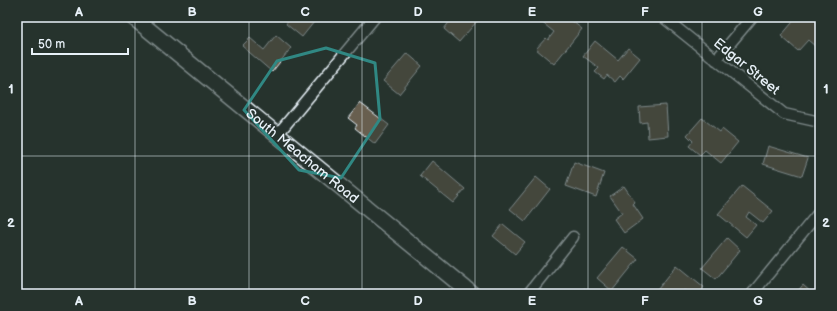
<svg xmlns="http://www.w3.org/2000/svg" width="837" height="311" font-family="'Balsamiq Sans',sans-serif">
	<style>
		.building { fill: #675f50; stroke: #e8f1f8 }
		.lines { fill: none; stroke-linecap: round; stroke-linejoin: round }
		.minor-casing { stroke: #e8f1f8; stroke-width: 13 }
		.secondary-casing { stroke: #e8f1f8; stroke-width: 18 }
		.minor { stroke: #26332d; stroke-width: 10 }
		.secondary { stroke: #26332d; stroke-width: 15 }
		.marked { fill: none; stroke: #308883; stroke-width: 3; stroke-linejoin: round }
		.grid { fill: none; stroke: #e8f1f8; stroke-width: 1; stroke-opacity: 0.55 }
		.labels { text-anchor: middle; stroke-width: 4; stroke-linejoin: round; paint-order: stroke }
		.street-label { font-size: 14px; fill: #e8f1f8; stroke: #26332d }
		.neatline { fill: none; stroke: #e8f1f8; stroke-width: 1.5 }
		.grid-label { font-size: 13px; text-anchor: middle; font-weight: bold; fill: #e8f1f8 }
	</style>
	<rect width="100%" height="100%" fill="#26332d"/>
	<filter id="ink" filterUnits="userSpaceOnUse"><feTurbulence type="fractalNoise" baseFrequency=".025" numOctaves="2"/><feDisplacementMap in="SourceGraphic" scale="8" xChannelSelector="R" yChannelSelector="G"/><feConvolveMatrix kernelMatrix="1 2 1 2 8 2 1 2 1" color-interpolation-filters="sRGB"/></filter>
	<g filter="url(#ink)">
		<!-- building -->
		<path class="building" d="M 291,17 L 318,17 L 302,37 L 286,24 Z
			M 453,17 L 474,17 L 478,20 L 459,42 L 444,29 Z
			M 535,17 L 567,17 L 582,29 L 554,64 L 536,49 L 546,38 L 548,40 L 554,32 Z
			M 797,17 L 818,17 L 819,19 L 816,23 L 820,26 L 820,42 L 816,47 L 808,40 L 798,51 L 781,36 Z
			M 276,35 L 291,48 L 272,72 L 242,46 L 250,38 L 264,50 Z
			M 595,41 L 618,60 L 628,48 L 640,58 L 623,79 L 620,76 L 615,82 L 607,75 L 604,79 L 595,72 L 599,68 L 583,56 Z
			M 407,53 L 422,66 L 399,94 L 383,81 Z
			M 360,103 L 389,125 L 375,144 L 355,128 L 357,125 L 348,118 Z
			M 666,105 L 668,136 L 648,138 L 647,122 L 640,123 L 639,107 Z
			M 702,118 L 720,132 L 722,129 L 738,142 L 721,163 L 705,150 L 700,155 L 689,146 L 693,141 L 687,135 Z
			M 768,146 L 808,158 L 802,176 L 763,164 Z
			M 432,161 L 465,189 L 453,203 L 420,176 Z
			M 574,162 L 604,173 L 596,197 L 566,186 Z
			M 536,177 L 550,189 L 525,221 L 510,209 Z
			M 624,186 L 635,202 L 633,204 L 643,219 L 624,233 L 614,219 L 622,213 L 610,196 Z
			M 742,186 L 773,211 L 763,223 L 749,212 L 746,217 L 756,225 L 746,237 L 718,214 Z
			M 503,224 L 525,242 L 515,254 L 493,236 Z
			M 727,238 L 740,250 L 716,279 L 702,268 Z
			M 623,247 L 638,259 L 612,291 L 597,278 Z
			M 677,265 L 704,287 L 699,294 L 689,294 L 684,290 L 681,294 L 654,294 Z
			M 803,285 L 813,294 L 795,294 Z
			M 584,288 L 592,294 L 579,294 Z"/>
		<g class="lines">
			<!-- minor casing -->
			<g class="minor-casing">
				<path id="minor" d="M 663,17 L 784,114 L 820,122
					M 716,60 L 752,17
					M 277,135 L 375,17
					M 528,294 L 573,237
					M 752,294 L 820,211"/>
			</g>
			<!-- secondary casing -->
			<g class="secondary-casing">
				<g id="secondary">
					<path id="s1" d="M 133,17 L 472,294"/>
				</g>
			</g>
			<!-- minor -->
			<use href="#minor" class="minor"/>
			<!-- secondary -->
			<use href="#secondary" class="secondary"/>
		</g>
	</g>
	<!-- marked area -->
	<path d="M0 0H837V311H0ZM 326,48 L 375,63 L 380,119 L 341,178 L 299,170 L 244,110 L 277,61 Z" fill="#26332d" fill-opacity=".55" fill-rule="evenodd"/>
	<path class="marked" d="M 326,48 L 375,63 L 380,119 L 341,178 L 299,170 L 244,110 L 277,61 Z"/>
	<!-- grid -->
	<path class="grid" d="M 135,17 L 135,294M 249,17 L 249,294M 362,17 L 362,294M 475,17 L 475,294M 588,17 L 588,294M 702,17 L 702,294M 17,156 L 820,156"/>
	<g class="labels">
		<!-- street labels -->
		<g class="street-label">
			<text transform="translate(747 66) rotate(39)" y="5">Edgar Street</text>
			<text dy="5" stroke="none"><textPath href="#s1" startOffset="219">South Meacham Road</textPath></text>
		</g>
	</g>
	<!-- margin -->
	<rect width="837" height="311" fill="none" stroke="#26332d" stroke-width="44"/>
	<!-- scale -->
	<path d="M32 48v6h96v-6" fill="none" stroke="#e8f1f8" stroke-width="2"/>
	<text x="38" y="48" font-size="12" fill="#e8f1f8" stroke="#26332d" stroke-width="3" paint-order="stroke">50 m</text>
	<rect x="22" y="22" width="793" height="267" class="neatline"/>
	<g class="grid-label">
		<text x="79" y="16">A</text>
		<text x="192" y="16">B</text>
		<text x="305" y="16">C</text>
		<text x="418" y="16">D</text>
		<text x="532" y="16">E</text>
		<text x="645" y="16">F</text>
		<text x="758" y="16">G</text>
		<text x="11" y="93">1</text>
		<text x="826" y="93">1</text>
		<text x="11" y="227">2</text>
		<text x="826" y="227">2</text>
		<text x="79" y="305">A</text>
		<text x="192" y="305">B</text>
		<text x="305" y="305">C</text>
		<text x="418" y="305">D</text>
		<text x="532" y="305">E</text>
		<text x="645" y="305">F</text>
		<text x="758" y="305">G</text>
	</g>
</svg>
